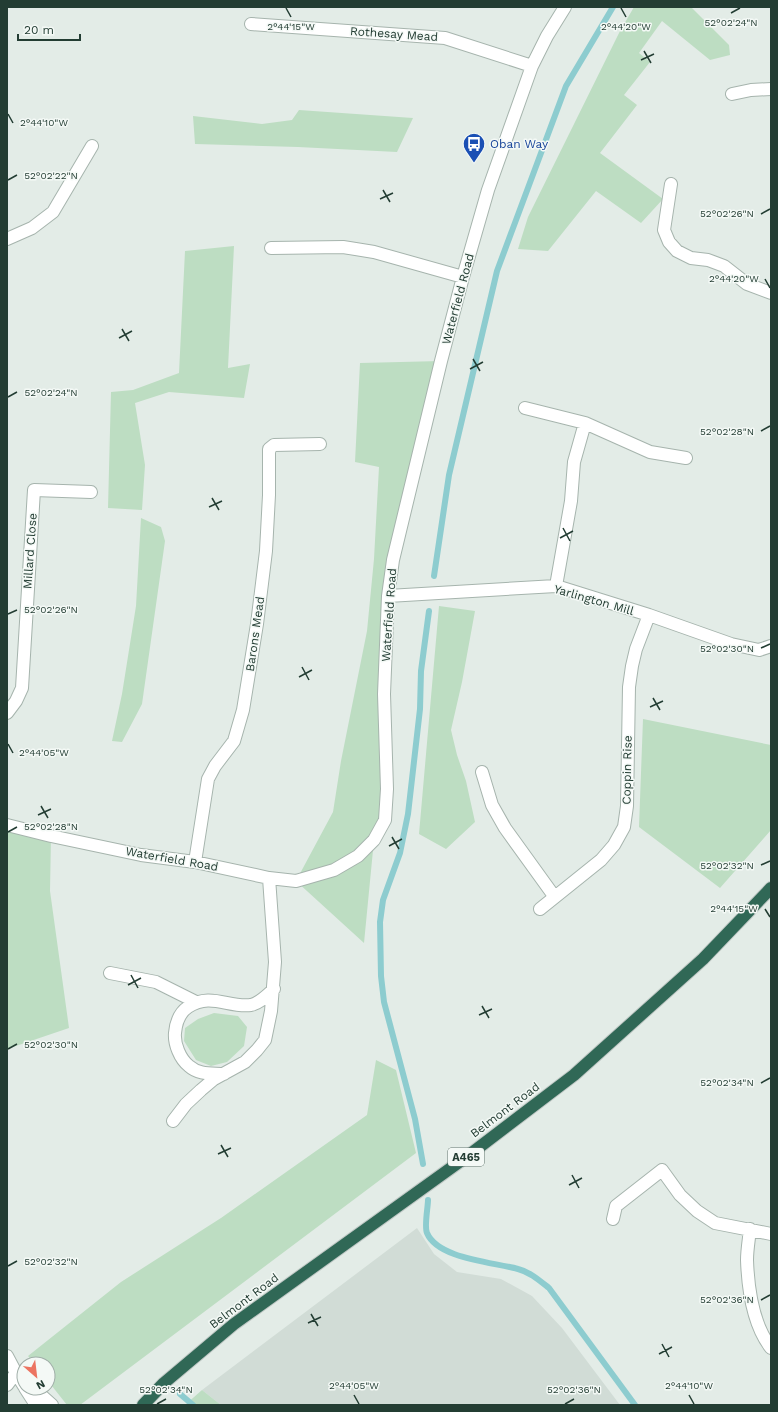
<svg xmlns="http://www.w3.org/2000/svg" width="778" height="1412" font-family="'Work Sans',sans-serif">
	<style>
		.built { fill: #d1dcd6 }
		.green { fill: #bdddc2 }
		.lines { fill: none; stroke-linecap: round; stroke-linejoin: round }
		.stream { stroke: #8dcccf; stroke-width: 6 }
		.street-casing { stroke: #a6b4ad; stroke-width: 14 }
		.highway-casing { stroke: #c1c9c6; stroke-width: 14 }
		.street { stroke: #fff; stroke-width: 12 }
		.highway { stroke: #306856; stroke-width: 12 }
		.ticks { fill: none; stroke: #233d33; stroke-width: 1.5 }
		.labels { text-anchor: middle; stroke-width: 3; stroke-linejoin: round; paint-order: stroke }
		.shield { fill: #f4f9f6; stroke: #62756e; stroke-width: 1 }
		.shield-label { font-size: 11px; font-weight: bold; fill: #233d33 }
		.street-label { font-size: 12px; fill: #233d33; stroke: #f4f9f6 }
		.transit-label { font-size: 12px; fill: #164399; stroke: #f4f9f6; text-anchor: start }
		.ticks-label { font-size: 10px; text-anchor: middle; fill: #233d33; stroke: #f4f9f6; stroke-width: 3; stroke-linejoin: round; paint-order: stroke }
	</style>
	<rect width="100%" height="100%" fill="#e3ece7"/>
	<!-- built -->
	<path class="built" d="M 417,1228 L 434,1254 L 457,1272 L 501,1279 L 532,1296 L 562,1328 L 620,1405 L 221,1405 L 202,1390 Z"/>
	<!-- green -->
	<path class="green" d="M 634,7 L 691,7 L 729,45 L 730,55 L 710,60 L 662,21 L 639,53 L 650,62 L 624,95 L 637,105 L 600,153 L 663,199 L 641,223 L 596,191 L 548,251 L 518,249 L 528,217 L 620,31 Z
		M 299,110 L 413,118 L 397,152 L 298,147 L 195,144 L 193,116 L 262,124 L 292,120 Z
		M 234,246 L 228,368 L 250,364 L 244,398 L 169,392 L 135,403 L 145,465 L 142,510 L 108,508 L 111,392 L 133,390 L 179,373 L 185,251 Z
		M 441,361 L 393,560 L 385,820 L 374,840 L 364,943 L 296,881 L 333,812 L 341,761 L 367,631 L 374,559 L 379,467 L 355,462 L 360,363 Z
		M 141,518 L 161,527 L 165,541 L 142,704 L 122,742 L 112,741 L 122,694 L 136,606 Z
		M 439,606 L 475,611 L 462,682 L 451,730 L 457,755 L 466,781 L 475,822 L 446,849 L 419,834 Z
		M 643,719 L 771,745 L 771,830 L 720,888 L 639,827 Z
		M 7,825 L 51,836 L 50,891 L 69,1028 L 7,1049 Z
		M 214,1013 L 238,1016 L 247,1027 L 244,1046 L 227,1062 L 211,1066 L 196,1060 L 184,1041 L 185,1028 L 198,1019 Z
		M 376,1060 L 396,1070 L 416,1153 L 80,1405 L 67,1405 L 48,1381 L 48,1364 L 35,1364 L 28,1356 L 121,1282 L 221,1218 L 367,1115 Z
		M 202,1390 L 221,1405 L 185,1405 Z"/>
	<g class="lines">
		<!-- stream -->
		<path class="stream" d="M 434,576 L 449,475 L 497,271 L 566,86 L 613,7
			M 423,1164 L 415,1119 L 384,1002 L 381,976 L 380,922 L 383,900 L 400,853 L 408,814 L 420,709 L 421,671 L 429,611
			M 428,1200 C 428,1207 424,1227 427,1233 C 438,1259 493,1262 518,1269 C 530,1272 539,1280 549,1288 L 635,1405
			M 180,1394 L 193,1405"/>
		<!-- street casing -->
		<g class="street-casing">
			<path id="street" d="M 251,24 L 445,38 L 532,66
				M 732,94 L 751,90 L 771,89
				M 671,184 L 664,230 L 669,242 L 677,251 L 691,258 L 708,260 L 724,266 L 747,284 L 771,293
				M 7,239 L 32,228 L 53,212 L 92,146
				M 271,248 L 343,247 L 374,252 L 463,277
				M 525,408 L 585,423 L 650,452 L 686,458
				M 556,586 L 571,501 L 574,462 L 585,423
				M 388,596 L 556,586 L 649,615 L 731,644 L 759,650 L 771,646
				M 7,713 L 16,701 L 22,688 L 34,490 L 91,492
				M 482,772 L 492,805 L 505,828 L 554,896
				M 7,825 L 51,836 L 141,855 L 195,862 L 269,878 L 296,881 L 334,870 L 358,856 L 374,840 L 385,820 L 387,789 L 384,694 L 388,596 L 393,560 L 441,361 L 463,277 L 488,190 L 532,66 L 547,36 L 565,7
				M 195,862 L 208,779 L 215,766 L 234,741 L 243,710 L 257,624 L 266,551 L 269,495 L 269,449 L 274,445 L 320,444
				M 540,909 L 601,860 L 614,845 L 624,827 L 627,806 L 629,687 L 632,666 L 636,649 L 649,615
				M 110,973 L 156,982 L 196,1002
				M 224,1074 C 211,1073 199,1075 189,1066 C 180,1059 174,1044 175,1033 C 176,1022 179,1013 188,1007 C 211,992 228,1008 251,1005 C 260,1003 267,995 274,989
				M 173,1121 L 186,1104 L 201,1090 L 214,1079 L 245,1062 L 257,1050 L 265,1040 L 271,1011 L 275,962 L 269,878
				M 613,1219 L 616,1206 L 662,1170 L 680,1195 L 697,1211 L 715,1223 L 771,1234
				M 750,1229 C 749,1239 747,1250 747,1260 C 748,1288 753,1325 771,1348
				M 7,1356 L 16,1373 L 7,1385
				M 24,1380 L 16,1373 L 24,1386
				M 25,1388 L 36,1405
				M 33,1388 L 52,1405"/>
		</g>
		<!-- highway casing -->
		<g class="highway-casing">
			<path id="highway" d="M 143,1405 L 164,1383 L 234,1324 L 469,1155 L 574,1075 L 703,959 L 771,888"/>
		</g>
		<!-- street -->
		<use href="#street" class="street"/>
		<!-- highway -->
		<use href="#highway" class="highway"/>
	</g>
	<!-- ticks -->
	<path class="ticks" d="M 286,8 L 291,17M 621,8 L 626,17M 731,13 L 740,8M 644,51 L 651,63M 641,60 L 654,54M 8,114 L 13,123M 8,180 L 17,175M 383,190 L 390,202M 380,199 L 393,193M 761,214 L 770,209M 765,279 L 770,288M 122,329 L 129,341M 119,338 L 132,331M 473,359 L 480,371M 470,369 L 483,362M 8,397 L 17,392M 761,431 L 770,426M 212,498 L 219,510M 209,507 L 222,501M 563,528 L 570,541M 560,538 L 573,531M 8,614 L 17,610M 761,648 L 770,644M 302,667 L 309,680M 299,677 L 312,670M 653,698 L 660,710M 650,707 L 663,701M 8,744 L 13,753M 41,806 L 48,818M 38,815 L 51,809M 8,832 L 17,827M 392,837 L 399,849M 389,846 L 402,839M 761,865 L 770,861M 765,909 L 770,917M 131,975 L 138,988M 128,985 L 141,978M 482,1006 L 489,1018M 479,1015 L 492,1009M 8,1049 L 17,1044M 761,1083 L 770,1078M 221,1145 L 228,1157M 218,1154 L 231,1148M 572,1175 L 579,1188M 569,1185 L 582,1178M 8,1266 L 17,1261M 761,1300 L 770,1295M 311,1314 L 318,1326M 308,1323 L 321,1317M 662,1344 L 669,1357M 659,1354 L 672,1347M 354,1395 L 359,1404M 689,1395 L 694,1404M 157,1404 L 166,1399M 565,1404 L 574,1399"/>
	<!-- icons -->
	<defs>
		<g id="bus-pin" transform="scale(1.15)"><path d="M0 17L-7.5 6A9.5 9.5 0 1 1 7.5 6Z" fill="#1a4fb4" stroke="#f4f9f6"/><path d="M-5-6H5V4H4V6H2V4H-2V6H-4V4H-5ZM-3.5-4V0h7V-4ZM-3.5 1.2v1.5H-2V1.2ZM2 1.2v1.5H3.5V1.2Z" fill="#fff"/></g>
	</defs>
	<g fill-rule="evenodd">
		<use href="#bus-pin" x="474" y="144"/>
	</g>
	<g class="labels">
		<!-- shield labels -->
		<rect class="shield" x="448" y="1148" width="36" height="18" rx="3"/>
		<g class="shield-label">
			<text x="466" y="1161">A465</text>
		</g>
		<!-- street labels -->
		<g class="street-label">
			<text transform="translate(394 34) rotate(4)" y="4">Rothesay Mead</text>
			<text transform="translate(458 299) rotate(-75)" y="4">Waterfield Road</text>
			<text transform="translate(30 551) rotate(-86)" y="4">Millard Close</text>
			<text transform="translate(594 600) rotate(16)" y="4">Yarlington Mill</text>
			<text transform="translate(389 615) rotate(-86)" y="4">Waterfield Road</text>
			<text transform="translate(255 634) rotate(-82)" y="4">Barons Mead</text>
			<text transform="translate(627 770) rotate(-89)" y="4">Coppin Rise</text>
			<text transform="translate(172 859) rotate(10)" y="4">Waterfield Road</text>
			<text transform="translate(505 1110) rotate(-37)" y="4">Belmont Road</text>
			<text transform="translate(244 1301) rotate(-37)" y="4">Belmont Road</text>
		</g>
		<!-- transit labels -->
		<g class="transit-label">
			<text x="490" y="148">Oban Way</text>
		</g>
	</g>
	<g class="ticks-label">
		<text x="731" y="26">52°02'24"N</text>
		<text x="291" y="30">2°44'15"W</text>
		<text x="626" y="30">2°44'20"W</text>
		<text x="44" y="126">2°44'10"W</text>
		<text x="51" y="179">52°02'22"N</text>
		<text x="727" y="217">52°02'26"N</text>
		<text x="734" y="282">2°44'20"W</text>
		<text x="51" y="396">52°02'24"N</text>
		<text x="727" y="435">52°02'28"N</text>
		<text x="51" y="613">52°02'26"N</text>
		<text x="727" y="652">52°02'30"N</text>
		<text x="44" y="756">2°44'05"W</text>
		<text x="51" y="830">52°02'28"N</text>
		<text x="727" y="869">52°02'32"N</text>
		<text x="734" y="912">2°44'15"W</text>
		<text x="51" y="1048">52°02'30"N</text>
		<text x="727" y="1086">52°02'34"N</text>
		<text x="51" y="1265">52°02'32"N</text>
		<text x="727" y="1303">52°02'36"N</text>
		<text x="354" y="1389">2°44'05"W</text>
		<text x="689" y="1389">2°44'10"W</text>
		<text x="166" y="1393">52°02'34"N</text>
		<text x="574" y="1393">52°02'36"N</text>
	</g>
	<!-- border -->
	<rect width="778" height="1412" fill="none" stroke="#233d33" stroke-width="16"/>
	<!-- north arrow -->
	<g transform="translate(36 1376) rotate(152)"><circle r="19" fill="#f4f9f6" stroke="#a0aea8"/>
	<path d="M0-3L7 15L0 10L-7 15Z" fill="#ec7461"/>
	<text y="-6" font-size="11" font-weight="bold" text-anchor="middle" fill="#233d33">N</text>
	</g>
	<!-- scale -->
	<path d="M18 34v6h62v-6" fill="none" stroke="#233d33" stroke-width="2"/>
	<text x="24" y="34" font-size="12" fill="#233d33" stroke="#f4f9f6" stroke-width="3" paint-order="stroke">20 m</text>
</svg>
